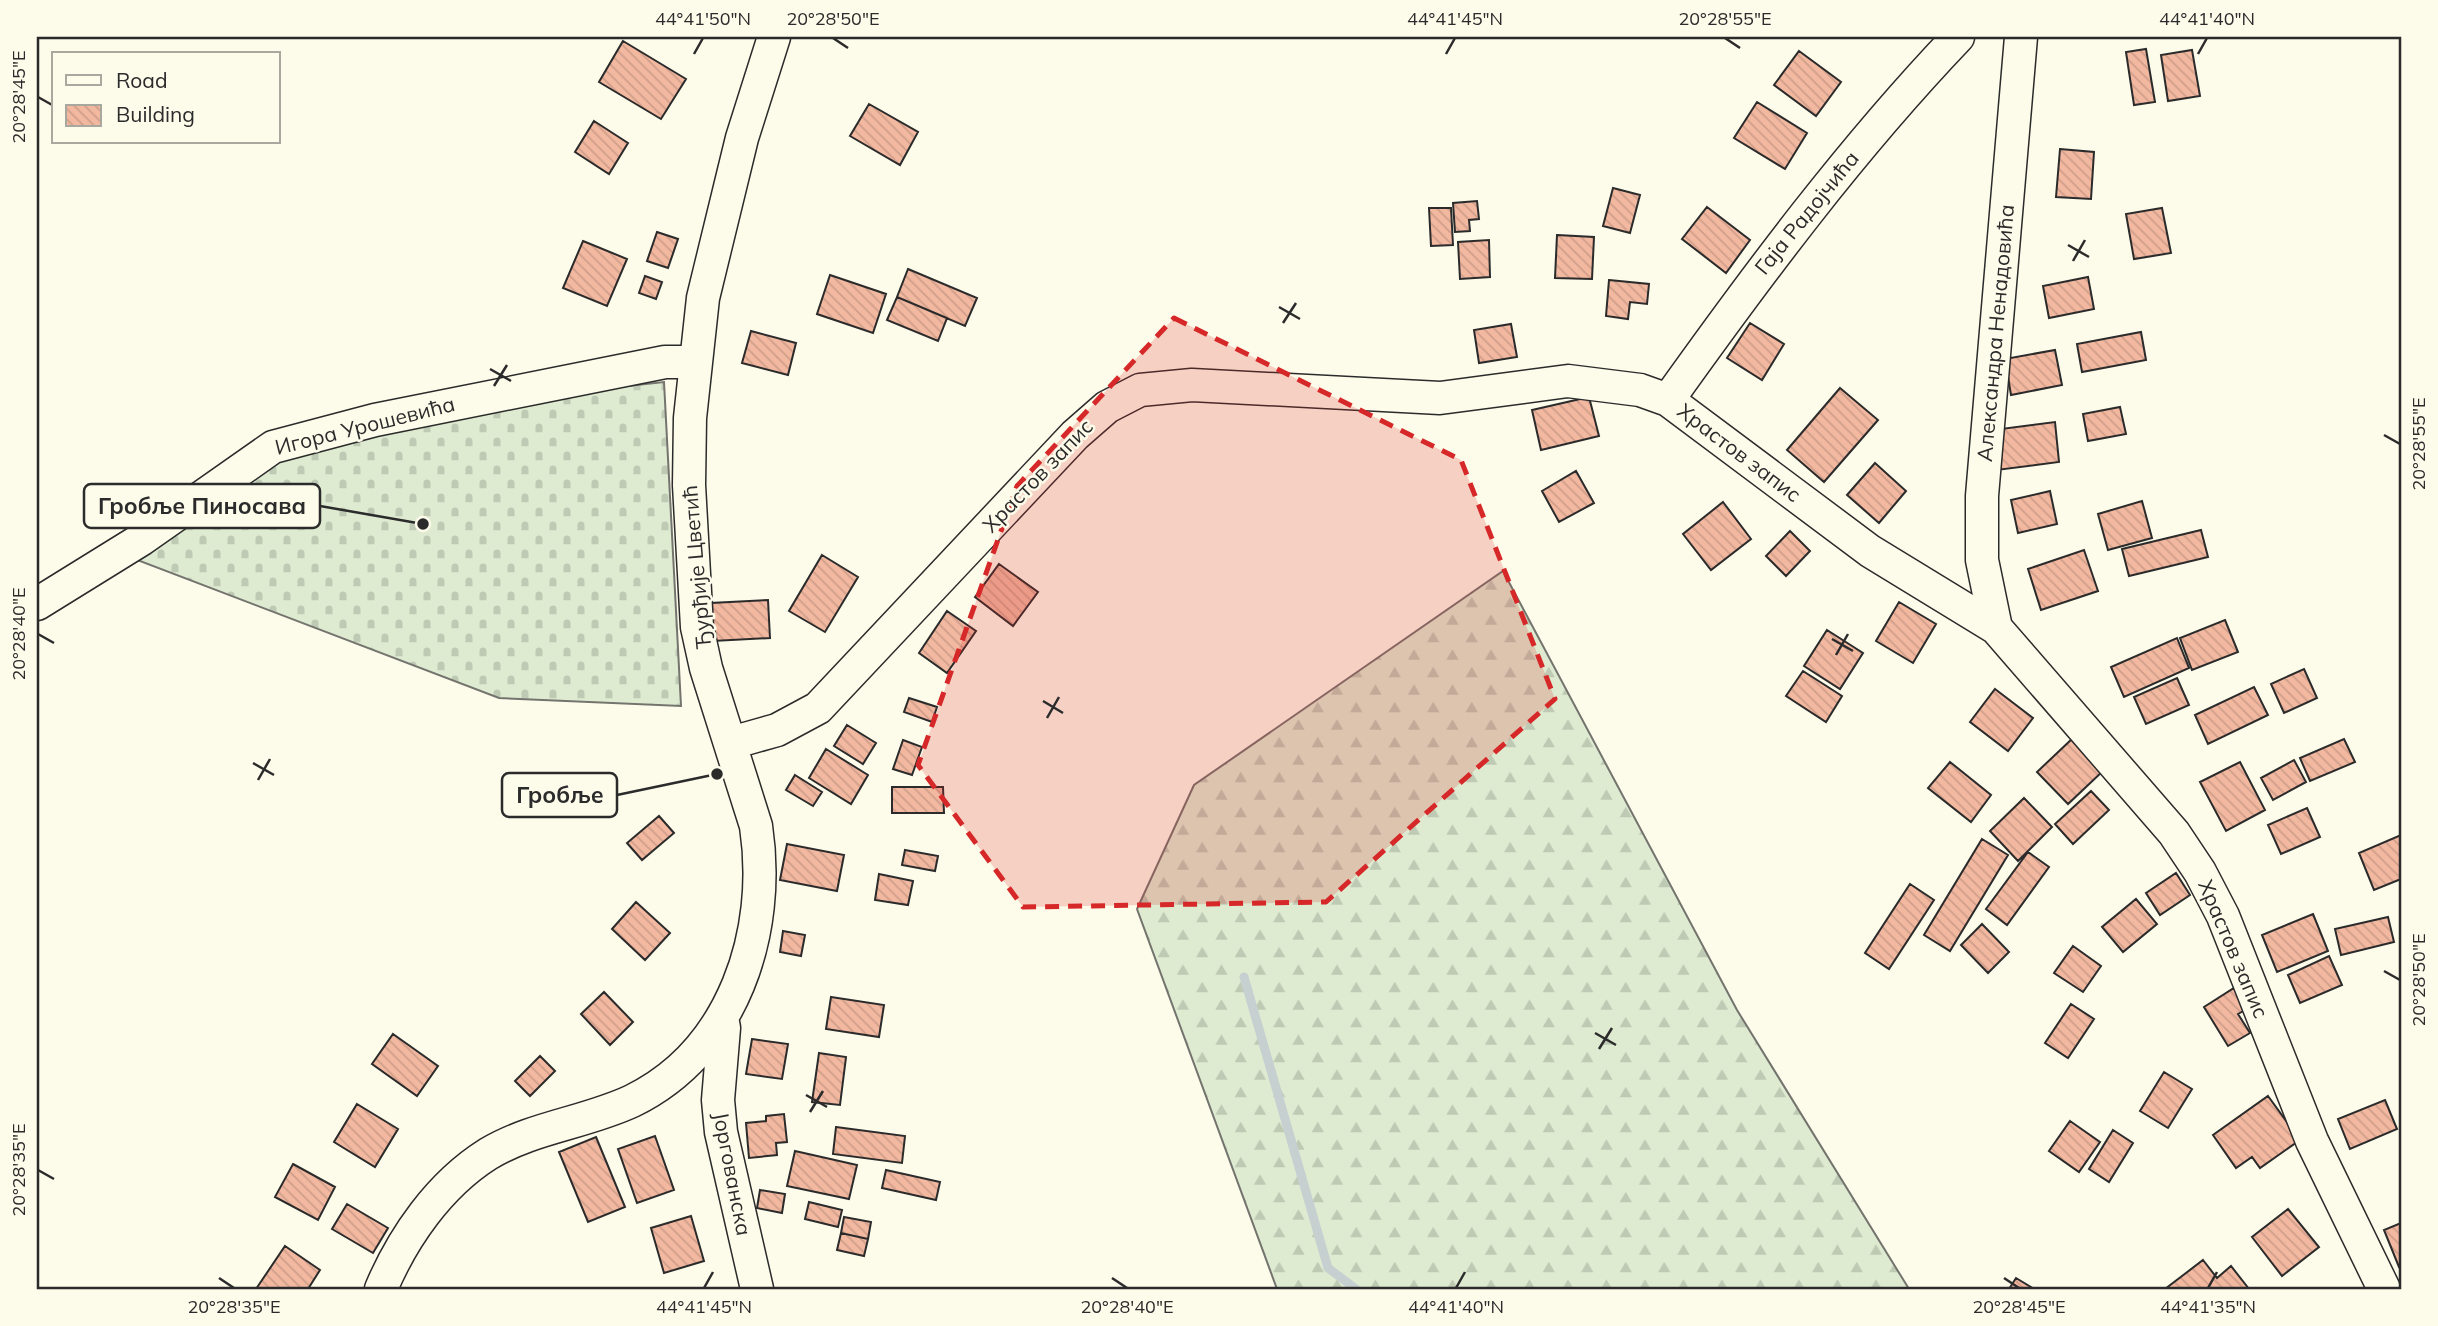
<svg xmlns="http://www.w3.org/2000/svg" width="2438" height="1326" font-family="Mulish,sans-serif">
	<style>
		.forest { fill: url(#forest-firs); stroke: #74746e; stroke-width: 2 }
		.cemetery { fill: url(#cemetery-stones); stroke: #74746e; stroke-width: 2 }
		.lines { fill: none; stroke-linecap: round; stroke-linejoin: round }
		.stream { stroke: #c7d0d0; stroke-width: 9 }
		.building { fill: url(#building-back-hatch); stroke: #2b2b2b; stroke-width: 2 }
		.minor-casing { stroke: #2b2b2b; stroke-width: 35 }
		.minor { stroke: #fdfbea; stroke-width: 32 }
		.marked { fill: #d62828; fill-opacity: 0.2; stroke: #d62828; stroke-width: 5; stroke-dasharray: 14 9; stroke-linejoin: round }
		.ticks { fill: none; stroke: #2b2b2b; stroke-width: 2.5 }
		.labels { text-anchor: middle; stroke-width: 5; stroke-linejoin: round; paint-order: stroke }
		.street-label { font-size: 21px; fill: #2b2b2b; stroke: #fdfbea }
		.leader { fill: none; stroke: #2b2b2b; stroke-width: 2.5 }
		.callout-dot { fill: #2b2b2b; stroke: #fdfbea; stroke-width: 2.5 }
		.callout { fill: #fdfbea; stroke: #2b2b2b; stroke-width: 2.5 }
		.callout-label { font-size: 23px; text-anchor: middle; font-weight: bold; fill: #2b2b2b }
		.neatline { fill: none; stroke: #2b2b2b; stroke-width: 2.5 }
		.ticks-label { font-size: 18px; text-anchor: middle; fill: #2b2b2b }
	</style>
	<defs>
		<pattern id="forest-firs" width="22" height="20" patternUnits="userSpaceOnUse" patternTransform="scale(1.75)"><rect width="22" height="20" fill="#deebd1"/><path d="M5 1l3.5 6h-7zM16 11l3.5 6h-7z" fill="#bfcab4"/></pattern>
		<pattern id="cemetery-stones" width="16" height="16" patternUnits="userSpaceOnUse" patternTransform="scale(1.75)"><rect width="16" height="16" fill="#deebd1"/><path d="M2 7V4a2 2 0 0 1 4 0v3zM10 15v-3a2 2 0 0 1 4 0v3z" fill="#bfcab4"/></pattern>
		<pattern id="building-back-hatch" width="6" height="6" patternUnits="userSpaceOnUse" patternTransform="scale(1.75)"><rect width="6" height="6" fill="#f2b8a0"/><path d="M-1 5l2 2M0 0l6 6M5-1l2 2" fill="none" stroke="#d09e8a"/></pattern>
	</defs>
	<rect width="100%" height="100%" fill="#fdfbea"/>
	<!-- forest -->
	<path class="forest" d="M 1503,571 L 1737,1010 L 1909,1289 L 1277,1289 L 1137,909 L 1194,785 Z"/>
	<!-- cemetery -->
	<path class="cemetery" d="M 664,382 L 681,706 L 499,698 L 132,558 L 218,491 L 293,454 L 545,395 Z"/>
	<g class="lines">
		<!-- stream -->
		<path class="stream" d="M 1244,977 L 1328,1268 L 1356,1289"/>
	</g>
	<!-- building -->
	<path class="building" d="M 623,41 L 686,79 L 661,119 L 599,82 Z
		M 2146,49 L 2155,102 L 2134,105 L 2126,52 Z
		M 2192,50 L 2200,96 L 2168,101 L 2161,55 Z
		M 1799,51 L 1841,82 L 1816,116 L 1774,85 Z
		M 1757,102 L 1807,133 L 1785,169 L 1734,138 Z
		M 869,104 L 918,132 L 900,165 L 850,136 Z
		M 594,121 L 628,143 L 609,174 L 575,152 Z
		M 2060,149 L 2094,152 L 2091,199 L 2056,197 Z
		M 1613,188 L 1640,195 L 1630,233 L 1603,226 Z
		M 1477,201 L 1479,219 L 1469,220 L 1470,231 L 1455,232 L 1453,203 Z
		M 1707,207 L 1750,240 L 1726,273 L 1682,239 Z
		M 1429,208 L 1451,208 L 1453,245 L 1431,246 Z
		M 2162,208 L 2171,253 L 2134,259 L 2126,214 Z
		M 657,232 L 678,239 L 668,268 L 647,261 Z
		M 1557,235 L 1594,237 L 1592,279 L 1555,278 Z
		M 1489,240 L 1490,277 L 1460,279 L 1458,242 Z
		M 583,241 L 627,259 L 607,306 L 563,288 Z
		M 908,269 L 977,298 L 965,326 L 897,297 Z
		M 830,275 L 886,294 L 873,333 L 817,314 Z
		M 645,276 L 662,282 L 656,299 L 639,293 Z
		M 2088,277 L 2094,309 L 2049,318 L 2043,286 Z
		M 1609,280 L 1649,284 L 1647,304 L 1630,302 L 1628,319 L 1606,316 Z
		M 897,297 L 947,318 L 938,341 L 887,320 Z
		M 1750,323 L 1784,344 L 1762,380 L 1727,358 Z
		M 1511,324 L 1517,357 L 1479,363 L 1474,330 Z
		M 751,331 L 796,343 L 788,375 L 742,363 Z
		M 2141,332 L 2146,360 L 2082,372 L 2077,344 Z
		M 2055,350 L 2062,385 L 2011,395 L 2005,359 Z
		M 1840,388 L 1878,420 L 1824,482 L 1787,450 Z
		M 1589,397 L 1599,436 L 1541,450 L 1532,410 Z
		M 2120,407 L 2126,434 L 2088,441 L 2083,414 Z
		M 2055,422 L 2059,462 L 1997,470 L 1993,430 Z
		M 1875,463 L 1906,491 L 1879,523 L 1847,495 Z
		M 1576,471 L 1594,503 L 1559,522 L 1542,491 Z
		M 2050,491 L 2057,524 L 2018,533 L 2011,500 Z
		M 2142,501 L 2152,538 L 2108,550 L 2098,514 Z
		M 1723,502 L 1751,539 L 1711,570 L 1683,534 Z
		M 2201,530 L 2208,557 L 2129,576 L 2122,549 Z
		M 1790,531 L 1810,551 L 1786,576 L 1766,556 Z
		M 2084,550 L 2098,591 L 2041,610 L 2028,569 Z
		M 822,555 L 858,577 L 825,632 L 789,611 Z
		M 999,564 L 1038,592 L 1013,626 L 975,597 Z
		M 768,600 L 770,638 L 713,641 L 711,603 Z
		M 1899,602 L 1936,624 L 1913,663 L 1876,641 Z
		M 947,611 L 976,631 L 947,673 L 919,653 Z
		M 2225,620 L 2238,652 L 2192,670 L 2180,638 Z
		M 1827,630 L 1863,653 L 1840,689 L 1804,666 Z
		M 2177,638 L 2189,668 L 2124,697 L 2111,667 Z
		M 2304,669 L 2317,698 L 2284,713 L 2271,684 Z
		M 1803,671 L 1842,696 L 1826,722 L 1786,696 Z
		M 2177,678 L 2189,705 L 2146,724 L 2134,697 Z
		M 2254,687 L 2268,715 L 2208,744 L 2195,715 Z
		M 1995,689 L 2033,718 L 2008,751 L 1970,722 Z
		M 909,698 L 937,707 L 932,722 L 904,712 Z
		M 847,725 L 876,743 L 863,764 L 834,746 Z
		M 2073,738 L 2104,770 L 2068,804 L 2037,772 Z
		M 2344,739 L 2355,762 L 2310,781 L 2300,758 Z
		M 903,740 L 922,747 L 912,775 L 893,769 Z
		M 826,749 L 868,775 L 851,804 L 809,778 Z
		M 2294,760 L 2306,782 L 2273,800 L 2261,778 Z
		M 1950,762 L 1991,795 L 1971,822 L 1928,788 Z
		M 2240,762 L 2265,810 L 2226,831 L 2200,782 Z
		M 795,775 L 822,792 L 813,806 L 786,790 Z
		M 892,787 L 943,787 L 944,813 L 892,813 Z
		M 2091,791 L 2109,810 L 2073,844 L 2055,824 Z
		M 2024,798 L 2052,827 L 2018,861 L 1990,831 Z
		M 2307,808 L 2320,837 L 2281,854 L 2268,825 Z
		M 659,816 L 674,833 L 642,860 L 627,843 Z
		M 2401,835 L 2401,879 L 2374,890 L 2359,853 Z
		M 1982,839 L 2008,855 L 1950,951 L 1924,935 Z
		M 787,844 L 844,855 L 837,891 L 780,880 Z
		M 905,850 L 938,856 L 935,871 L 902,865 Z
		M 2028,852 L 2049,867 L 2007,925 L 1986,909 Z
		M 2176,873 L 2190,895 L 2160,915 L 2146,893 Z
		M 879,874 L 913,881 L 908,905 L 875,900 Z
		M 1910,884 L 1934,900 L 1889,969 L 1865,953 Z
		M 2136,899 L 2157,924 L 2123,952 L 2102,927 Z
		M 636,902 L 670,933 L 645,960 L 612,929 Z
		M 2313,914 L 2328,951 L 2277,972 L 2262,935 Z
		M 2388,917 L 2394,942 L 2341,955 L 2335,929 Z
		M 1982,924 L 2009,952 L 1988,973 L 1961,945 Z
		M 783,931 L 805,935 L 801,956 L 780,952 Z
		M 2073,946 L 2101,966 L 2083,992 L 2054,973 Z
		M 2329,956 L 2342,985 L 2300,1003 L 2288,975 Z
		M 2234,988 L 2247,1009 L 2238,1014 L 2250,1033 L 2228,1046 L 2204,1007 Z
		M 604,992 L 633,1022 L 610,1045 L 581,1014 Z
		M 831,997 L 884,1005 L 879,1037 L 826,1029 Z
		M 2071,1004 L 2094,1019 L 2068,1058 L 2045,1043 Z
		M 393,1034 L 438,1066 L 417,1096 L 372,1064 Z
		M 752,1039 L 788,1044 L 782,1079 L 746,1074 Z
		M 819,1053 L 846,1057 L 840,1105 L 812,1102 Z
		M 540,1056 L 555,1071 L 530,1096 L 515,1081 Z
		M 2164,1072 L 2192,1089 L 2168,1128 L 2140,1111 Z
		M 2268,1096 L 2300,1140 L 2260,1168 L 2252,1157 L 2236,1168 L 2213,1135 Z
		M 2385,1100 L 2397,1129 L 2350,1149 L 2338,1119 Z
		M 357,1104 L 398,1129 L 375,1167 L 334,1142 Z
		M 784,1114 L 787,1142 L 776,1143 L 777,1155 L 749,1158 L 746,1123 L 766,1121 L 766,1116 Z
		M 2070,1121 L 2100,1142 L 2079,1172 L 2049,1151 Z
		M 836,1127 L 905,1136 L 902,1163 L 833,1154 Z
		M 2113,1130 L 2133,1143 L 2109,1182 L 2089,1169 Z
		M 655,1136 L 674,1190 L 637,1203 L 618,1149 Z
		M 596,1137 L 625,1207 L 588,1222 L 559,1152 Z
		M 795,1151 L 857,1165 L 849,1199 L 787,1186 Z
		M 293,1164 L 335,1187 L 318,1220 L 275,1197 Z
		M 886,1170 L 940,1182 L 936,1200 L 882,1188 Z
		M 760,1190 L 785,1194 L 782,1213 L 757,1208 Z
		M 809,1202 L 842,1210 L 838,1227 L 805,1219 Z
		M 347,1204 L 388,1228 L 373,1253 L 332,1229 Z
		M 2288,1209 L 2319,1247 L 2282,1276 L 2252,1237 Z
		M 691,1216 L 704,1261 L 664,1273 L 651,1228 Z
		M 844,1217 L 871,1222 L 868,1239 L 841,1233 Z
		M 2401,1223 L 2401,1266 L 2399,1267 L 2384,1230 Z
		M 841,1233 L 868,1239 L 864,1256 L 837,1250 Z
		M 285,1246 L 320,1270 L 308,1289 L 256,1289 Z
		M 2203,1260 L 2217,1278 L 2231,1266 L 2249,1289 L 2165,1289 Z
		M 2016,1278 L 2034,1289 L 2009,1289 Z"/>
	<g class="lines">
		<!-- minor casing -->
		<g class="minor-casing">
			<path id="minor" d="M 1668,400 C 1758,274 1851,149 1958,37
				M 37,604 L 142,539 L 273,447 L 375,420 L 665,362 L 694,362
				M 1996,628 L 1982,560 L 1982,496 L 2021,37
				M 731,743 L 777,730 L 818,708 L 1075,435 L 1107,407 L 1140,390 L 1192,385 L 1440,398 L 1568,381 L 1640,390 L 1668,400 L 1870,551 L 1996,628 L 2174,833 L 2200,872 L 2223,916 L 2312,1141 L 2384,1289
				M 722,1017 L 724,1028 L 718,1100 L 721,1132 L 757,1289
				M 381,1289 C 403,1237 439,1185 488,1154 C 533,1127 585,1123 632,1101 C 734,1051 772,932 756,826 L 706,668 L 697,627 L 689,485 L 690,418 L 703,298 L 742,138 L 774,37"/>
		</g>
		<!-- minor -->
		<use href="#minor" class="minor"/>
	</g>
	<!-- marked area -->
	<path class="marked" d="M 1174,318 L 1461,460 L 1555,699 L 1326,902 L 1023,907 L 918,765 L 1017,486 Z"/>
	<!-- ticks -->
	<path class="ticks" d="M 833,38 L 848,48M 1725,38 L 1740,48M 694,54 L 703,38M 1446,54 L 1455,38M 2198,54 L 2207,38M 38,97 L 54,106M 2068,245 L 2089,257M 2073,261 L 2085,240M 1279,307 L 1300,319M 1283,323 L 1296,303M 490,369 L 511,381M 494,386 L 507,365M 2384,435 L 2400,444M 38,634 L 54,643M 1832,639 L 1853,651M 1836,655 L 1848,634M 1043,701 L 1063,713M 1047,718 L 1059,697M 253,763 L 274,775M 258,780 L 270,759M 2384,971 L 2400,980M 1595,1033 L 1616,1045M 1599,1049 L 1612,1028M 806,1095 L 827,1107M 810,1112 L 823,1091M 38,1170 L 54,1179M 219,1278 L 234,1288M 1112,1278 L 1127,1288M 2004,1278 L 2019,1288M 704,1288 L 713,1272M 1456,1288 L 1465,1272M 2208,1288 L 2217,1272"/>
	<g class="labels">
		<!-- street labels -->
		<g class="street-label">
			<text transform="translate(1807 213) rotate(-51)" y="7">Гаја Радојчића</text>
			<text transform="translate(1996 333) rotate(-85)" y="7">Александра Ненадовића</text>
			<text transform="translate(365 426) rotate(-14)" y="7">Игора Урошевића</text>
			<text transform="translate(1739 453) rotate(37)" y="7">Храстов запис</text>
			<text transform="translate(1038 476) rotate(-46)" y="7">Храстов запис</text>
			<text transform="translate(697 567) rotate(-95)" y="7">Ђурђије Цветић</text>
			<text transform="translate(2233 949) rotate(67)" y="7">Храстов запис</text>
			<text transform="translate(732 1174) rotate(79)" y="7">Јоргованска</text>
		</g>
	</g>
	<!-- callouts -->
	<path class="leader" d="M423 524L320 506M717 774L617 795"/>
	<g class="callout-dot">
		<circle cx="423" cy="524" r="7"/>
		<circle cx="717" cy="774" r="7"/>
	</g>
	<g class="callout">
		<rect x="84" y="484" width="236" height="44" rx="7"/>
		<rect x="502" y="773" width="115" height="44" rx="7"/>
	</g>
	<g class="callout-label">
		<text x="202" y="514">Гробље Пиносава</text>
		<text x="560" y="803">Гробље</text>
	</g>
	<!-- border -->
	<rect width="2438" height="1326" fill="none" stroke="#fdfbea" stroke-width="77"/>
	<!-- legend -->
	<rect x="52" y="52" width="228" height="91" fill="#fdfbea" stroke="#a9a89e" stroke-width="2"/>
	<rect x="66" y="75" width="35" height="10" fill="#fdfbea" stroke="#a9a89e" stroke-width="2"/>
	<text x="116" y="88" font-size="21" fill="#2b2b2b">Road</text>
	<rect x="66" y="105" width="35" height="21" fill="url(#building-back-hatch)" stroke="#a9a89e" stroke-width="2"/>
	<text x="116" y="122" font-size="21" fill="#2b2b2b">Building</text>
	<rect x="38" y="38" width="2362" height="1250" class="neatline"/>
	<g class="ticks-label">
		<text x="703" y="25">44°41'50"N</text>
		<text x="833" y="25">20°28'50"E</text>
		<text x="1455" y="25">44°41'45"N</text>
		<text x="1725" y="25">20°28'55"E</text>
		<text x="2207" y="25">44°41'40"N</text>
		<text transform="translate(19 97) rotate(-90)" y="6">20°28'45"E</text>
		<text transform="translate(2419 444) rotate(-90)" y="6">20°28'55"E</text>
		<text transform="translate(19 634) rotate(-90)" y="6">20°28'40"E</text>
		<text transform="translate(2419 980) rotate(-90)" y="6">20°28'50"E</text>
		<text transform="translate(19 1170) rotate(-90)" y="6">20°28'35"E</text>
		<text x="234" y="1313">20°28'35"E</text>
		<text x="704" y="1313">44°41'45"N</text>
		<text x="1127" y="1313">20°28'40"E</text>
		<text x="1456" y="1313">44°41'40"N</text>
		<text x="2019" y="1313">20°28'45"E</text>
		<text x="2208" y="1313">44°41'35"N</text>
	</g>
</svg>
